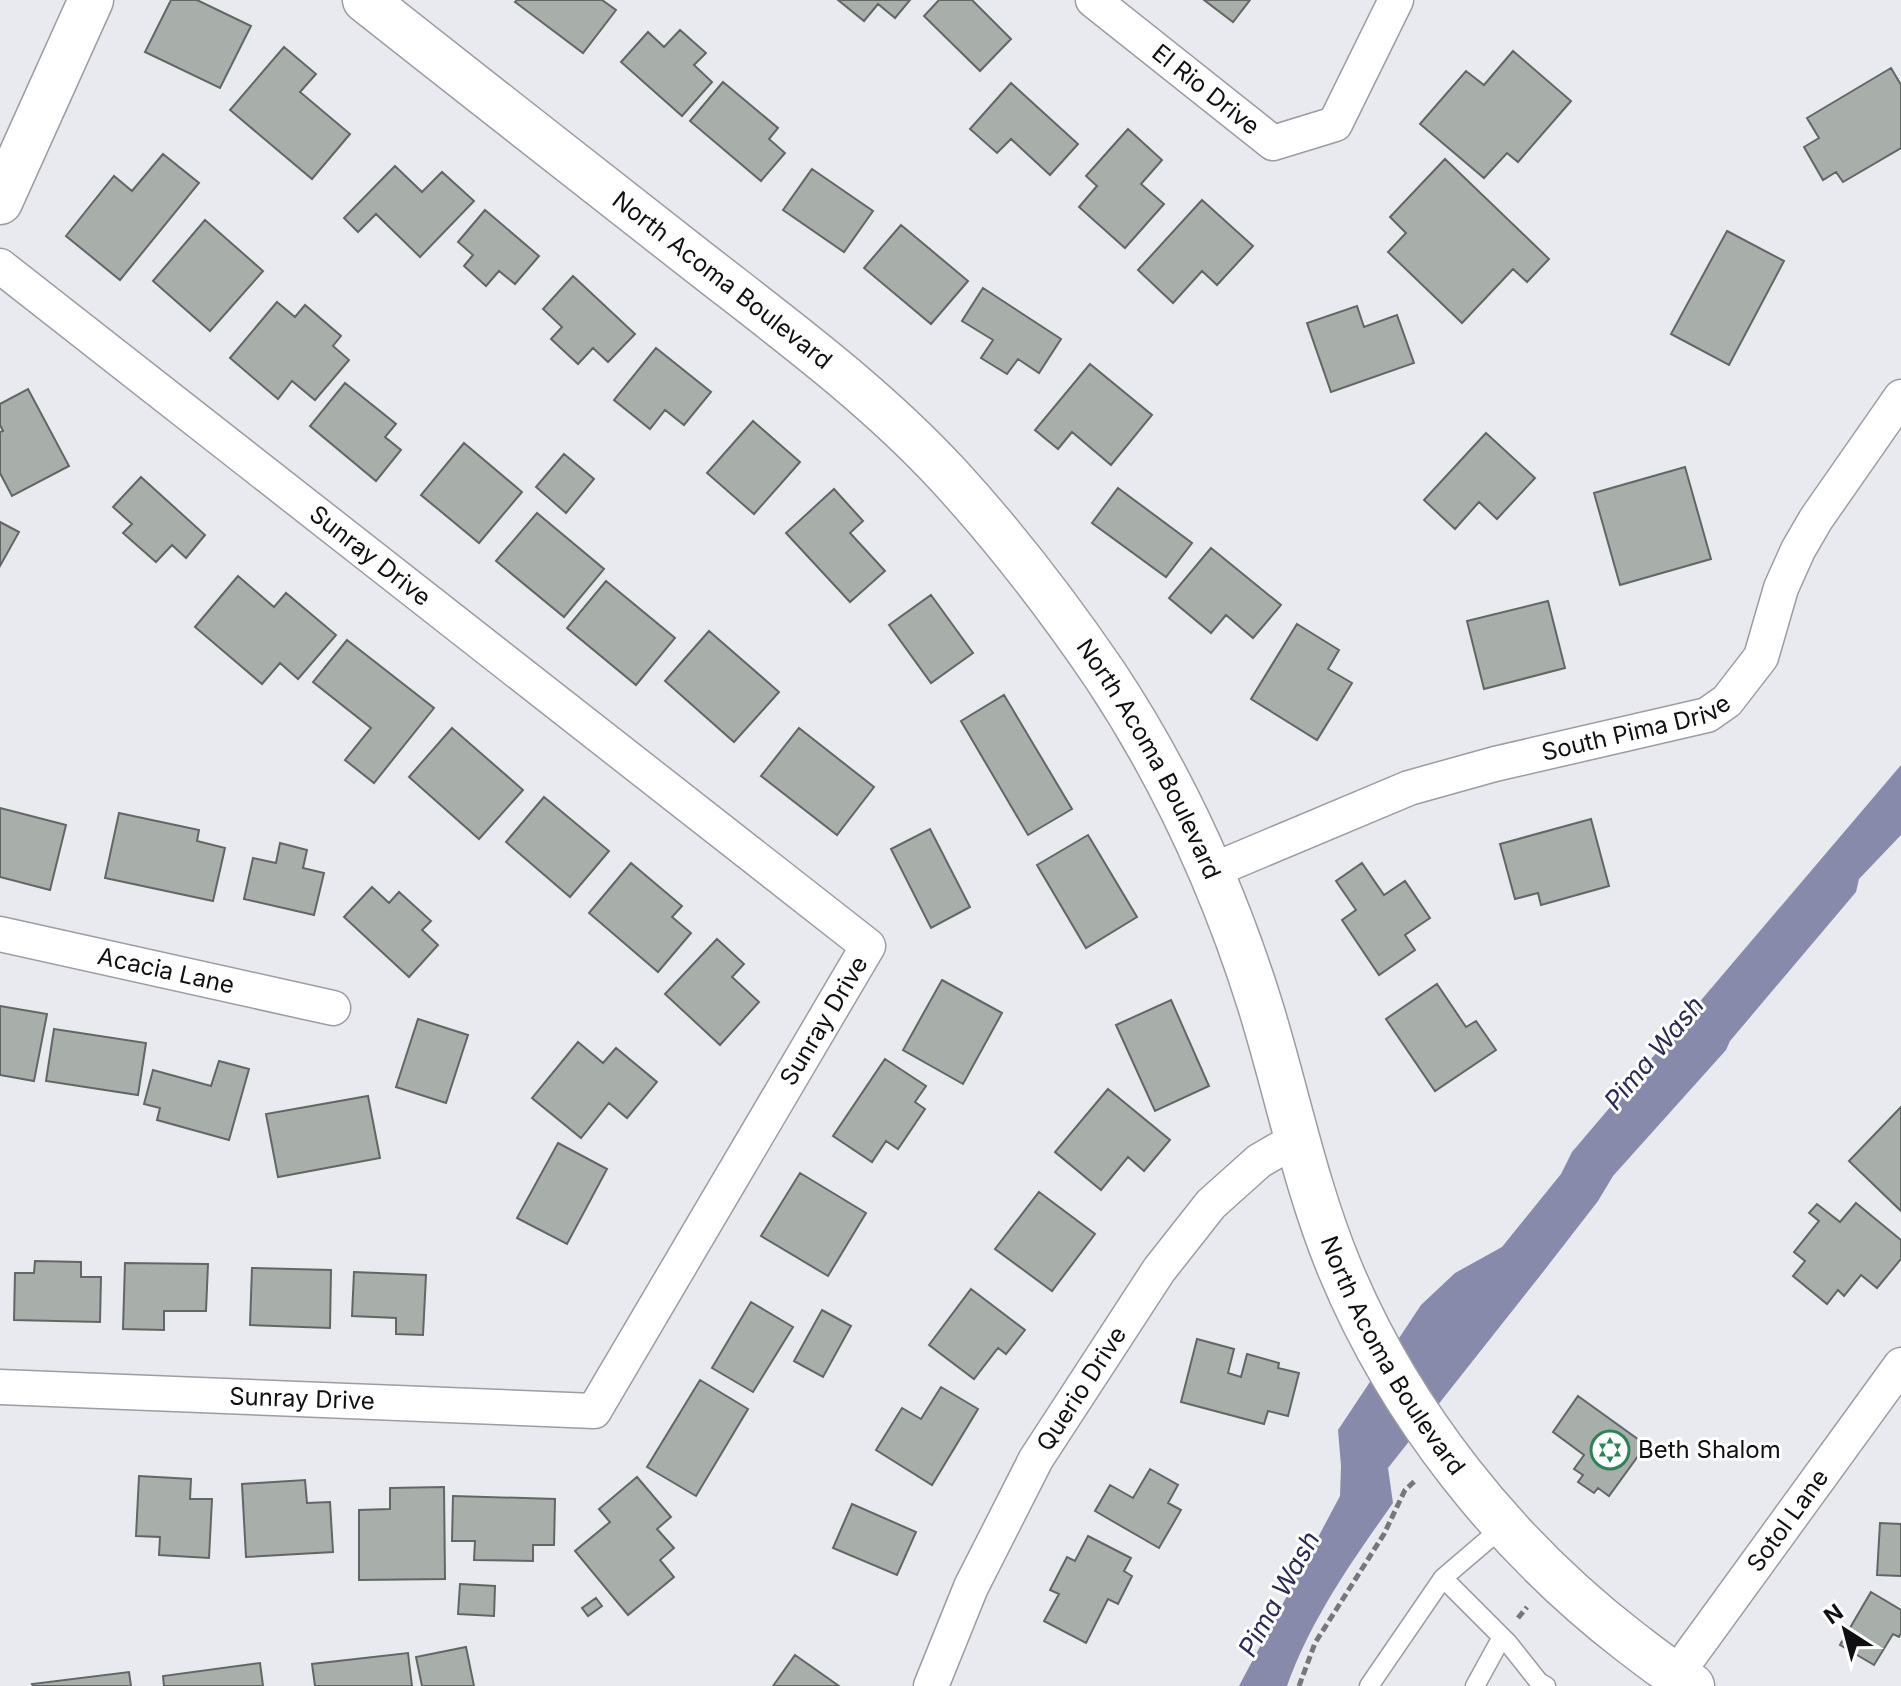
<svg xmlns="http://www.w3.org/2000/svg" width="1901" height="1686" font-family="Inter,sans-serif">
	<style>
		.water { fill: #888aac }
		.building { fill: #a8aeaa; stroke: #626763; stroke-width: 2 }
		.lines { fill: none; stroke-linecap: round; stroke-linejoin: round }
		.lane-casing { stroke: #9c9ca2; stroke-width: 21 }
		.street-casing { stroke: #9c9ca2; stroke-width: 37 }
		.secondary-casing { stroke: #9c9ca2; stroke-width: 47 }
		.path { stroke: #77777b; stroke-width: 5; stroke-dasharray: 8 4; stroke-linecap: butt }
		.lane { stroke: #fff; stroke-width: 18 }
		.street { stroke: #fff; stroke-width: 34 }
		.secondary { stroke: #fff; stroke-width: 44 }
		.labels { text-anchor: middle; stroke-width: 6; stroke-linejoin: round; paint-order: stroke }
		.street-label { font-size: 24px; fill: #101012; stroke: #fff }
		.poi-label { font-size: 24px; fill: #101012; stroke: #fff; text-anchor: start }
		.water-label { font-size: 26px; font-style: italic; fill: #2b2956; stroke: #fff }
	</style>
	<rect width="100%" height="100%" fill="#e9e9f0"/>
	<!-- water -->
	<path class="water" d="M 1901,765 L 1901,835 L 1859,879 L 1856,892 L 1730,1041 L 1726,1050 L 1613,1176 L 1598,1201 L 1543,1272 L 1388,1468 L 1393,1503 C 1352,1561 1311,1619 1287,1686 L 1239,1686 L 1340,1496 L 1341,1466 L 1338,1430 L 1421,1305 L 1455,1273 L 1502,1247 L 1561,1174 L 1572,1152 Z"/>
	<!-- building -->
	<path class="building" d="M 171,0 L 197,0 L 251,26 L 220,88 L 145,52 Z
		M 517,0 L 602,0 L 616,10 L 583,53 L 515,2 Z
		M 838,0 L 910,0 L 895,18 L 878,4 L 864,21 Z
		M 939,0 L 972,0 L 1011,39 L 980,71 L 924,16 Z
		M 1204,0 L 1250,0 L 1233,22 Z
		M 680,30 L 706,53 L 694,65 L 712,82 L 682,116 L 621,62 L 648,32 L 664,47 Z
		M 284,47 L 316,74 L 300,92 L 350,134 L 312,179 L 230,110 Z
		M 1513,51 L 1571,101 L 1518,162 L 1507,153 L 1484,178 L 1420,124 L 1466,71 L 1484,85 Z
		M 1891,68 L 1901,85 L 1901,148 L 1843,182 L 1836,172 L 1823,180 L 1804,147 L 1819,138 L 1807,118 Z
		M 723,82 L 778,128 L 769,139 L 785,153 L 761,181 L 690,121 Z
		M 1011,83 L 1078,144 L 1050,175 L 1011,139 L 997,153 L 970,129 Z
		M 1128,129 L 1162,160 L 1141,184 L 1164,204 L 1125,248 L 1079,207 L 1097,186 L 1086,176 Z
		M 163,154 L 199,183 L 120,280 L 66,236 L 114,176 L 132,191 Z
		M 1445,159 L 1549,259 L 1527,282 L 1513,269 L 1462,323 L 1388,252 L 1406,233 L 1390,217 Z
		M 395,166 L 422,192 L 442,172 L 474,201 L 420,257 L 376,214 L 358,232 L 344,218 Z
		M 812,169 L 873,211 L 844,252 L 783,210 Z
		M 1202,200 L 1253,246 L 1217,285 L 1202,271 L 1173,303 L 1138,270 Z
		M 485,210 L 539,256 L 515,284 L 499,271 L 486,286 L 464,266 L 473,255 L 458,242 Z
		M 205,220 L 263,271 L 210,331 L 153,281 Z
		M 901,225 L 968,281 L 931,324 L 864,268 Z
		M 1727,231 L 1784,261 L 1729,365 L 1671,334 Z
		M 573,276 L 635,334 L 608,362 L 593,348 L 578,364 L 551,339 L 562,327 L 543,309 Z
		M 983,288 L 1061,339 L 1039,373 L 1018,359 L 1007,374 L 981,358 L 993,340 L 962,321 Z
		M 277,302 L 295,317 L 305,305 L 341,336 L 333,346 L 349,360 L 315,400 L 292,381 L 278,399 L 230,358 Z
		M 1357,306 L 1364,327 L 1397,315 L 1414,363 L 1331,392 L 1307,323 Z
		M 656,348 L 711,392 L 684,425 L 665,410 L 650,429 L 614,400 Z
		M 1090,364 L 1152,415 L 1111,465 L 1072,432 L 1058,449 L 1035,430 Z
		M 345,383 L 396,424 L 385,437 L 401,450 L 376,481 L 310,426 Z
		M 28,389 L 69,466 L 12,496 L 0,473 L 0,432 L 3,431 L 0,425 L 0,404 Z
		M 753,421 L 800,462 L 754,514 L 707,473 Z
		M 1486,433 L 1535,478 L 1497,519 L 1479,502 L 1455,529 L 1424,500 Z
		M 464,443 L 522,492 L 479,543 L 421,495 Z
		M 564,454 L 594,479 L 566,513 L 536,487 Z
		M 1685,467 L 1711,559 L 1620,585 L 1594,493 Z
		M 141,477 L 205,535 L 186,558 L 172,545 L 156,562 L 123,533 L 132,524 L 113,507 Z
		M 1118,488 L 1192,543 L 1166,577 L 1092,523 Z
		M 834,489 L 863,521 L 850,533 L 885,571 L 850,602 L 786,533 Z
		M 537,513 L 604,569 L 564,617 L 496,561 Z
		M 0,522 L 19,532 L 0,566 Z
		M 1211,548 L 1281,605 L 1253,638 L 1226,615 L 1211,633 L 1169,598 Z
		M 238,576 L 274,607 L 286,593 L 336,635 L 298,679 L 280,663 L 262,684 L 195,627 Z
		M 606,581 L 675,638 L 636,685 L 567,628 Z
		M 931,595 L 973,653 L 931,683 L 889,625 Z
		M 1548,601 L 1565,668 L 1484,689 L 1467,621 Z
		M 1297,624 L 1339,650 L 1328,669 L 1352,683 L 1317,740 L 1251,699 Z
		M 709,631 L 779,692 L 734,742 L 665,681 Z
		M 347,640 L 434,708 L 374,783 L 345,760 L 371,728 L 313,682 Z
		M 1004,695 L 1072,809 L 1028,835 L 961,721 Z
		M 452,728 L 523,790 L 479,839 L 409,777 Z
		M 799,728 L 874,787 L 837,835 L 761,776 Z
		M 544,797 L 609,851 L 570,897 L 506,842 Z
		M 0,808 L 66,825 L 50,890 L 0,877 Z
		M 119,813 L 199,830 L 197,841 L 225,848 L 213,901 L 105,878 Z
		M 1591,819 L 1609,886 L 1541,905 L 1538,893 L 1515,899 L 1500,844 Z
		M 930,829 L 970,907 L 931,928 L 891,849 Z
		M 1088,835 L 1137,917 L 1086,948 L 1037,865 Z
		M 280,843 L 307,850 L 303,868 L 324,873 L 314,915 L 244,899 L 253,858 L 276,863 Z
		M 631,863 L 682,906 L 672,917 L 691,933 L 658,972 L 589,913 Z
		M 1362,863 L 1384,895 L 1405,881 L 1430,918 L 1405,935 L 1415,950 L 1379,975 L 1342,920 L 1356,910 L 1336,881 Z
		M 372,887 L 389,903 L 399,892 L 431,921 L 422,930 L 438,945 L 409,977 L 344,917 Z
		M 717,939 L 744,964 L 732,977 L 759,1002 L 720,1045 L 665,994 Z
		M 942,980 L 1002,1013 L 963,1084 L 903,1050 Z
		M 1437,984 L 1466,1027 L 1476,1021 L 1496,1050 L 1435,1091 L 1386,1019 Z
		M 1171,1000 L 1209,1086 L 1155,1111 L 1116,1025 Z
		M 0,1006 L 47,1014 L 34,1081 L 0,1075 Z
		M 418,1019 L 468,1035 L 446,1103 L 396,1087 Z
		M 54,1029 L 146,1043 L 138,1095 L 46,1081 Z
		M 578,1042 L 603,1063 L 616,1048 L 657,1082 L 627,1118 L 609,1103 L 581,1138 L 532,1098 Z
		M 885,1059 L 926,1086 L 915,1102 L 925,1109 L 898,1149 L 886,1141 L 872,1162 L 833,1136 Z
		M 219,1061 L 249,1069 L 229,1140 L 157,1120 L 160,1108 L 144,1104 L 153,1070 L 211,1086 Z
		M 1108,1089 L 1170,1140 L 1144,1171 L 1128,1157 L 1101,1190 L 1055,1152 Z
		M 368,1096 L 380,1158 L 278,1177 L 266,1114 Z
		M 1901,1107 L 1901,1211 L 1849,1161 Z
		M 558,1143 L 607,1169 L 567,1244 L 517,1218 Z
		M 800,1173 L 866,1213 L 828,1276 L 761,1236 Z
		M 1039,1192 L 1095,1234 L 1052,1291 L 995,1249 Z
		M 1856,1203 L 1901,1240 L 1901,1259 L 1877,1288 L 1861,1275 L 1844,1296 L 1838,1290 L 1827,1304 L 1793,1276 L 1805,1261 L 1794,1252 L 1819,1221 L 1809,1213 L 1817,1204 L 1840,1222 Z
		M 35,1261 L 81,1262 L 81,1277 L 101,1277 L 100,1322 L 14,1320 L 15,1273 L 34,1273 Z
		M 125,1263 L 208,1264 L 206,1311 L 164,1311 L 164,1330 L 123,1329 Z
		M 252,1268 L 331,1270 L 330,1328 L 250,1325 Z
		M 354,1272 L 426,1275 L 423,1335 L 396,1334 L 396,1318 L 352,1316 Z
		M 971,1289 L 1025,1330 L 1006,1354 L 998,1348 L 974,1379 L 929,1345 Z
		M 751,1302 L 793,1327 L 753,1392 L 712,1368 Z
		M 822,1310 L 851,1326 L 823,1377 L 794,1361 Z
		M 1197,1339 L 1234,1349 L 1228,1373 L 1241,1377 L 1247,1354 L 1279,1363 L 1278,1368 L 1299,1373 L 1288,1416 L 1268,1411 L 1264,1424 L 1181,1402 Z
		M 700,1380 L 748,1409 L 696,1496 L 647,1467 Z
		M 941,1387 L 978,1409 L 932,1485 L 876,1450 L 902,1408 L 921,1419 Z
		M 1578,1396 L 1646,1445 L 1609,1496 L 1598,1488 L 1594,1493 L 1578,1482 L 1583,1475 L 1574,1469 L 1584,1455 L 1553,1432 Z
		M 1150,1469 L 1178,1485 L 1168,1503 L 1181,1510 L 1159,1548 L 1095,1511 L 1110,1485 L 1133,1498 Z
		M 139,1476 L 191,1479 L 190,1499 L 212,1499 L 209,1558 L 159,1555 L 160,1537 L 136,1536 Z
		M 637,1477 L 671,1517 L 657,1529 L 674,1548 L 660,1560 L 674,1577 L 628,1615 L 575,1551 L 610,1522 L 599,1509 Z
		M 305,1480 L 307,1503 L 330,1502 L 333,1552 L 246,1557 L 242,1484 Z
		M 444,1487 L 445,1579 L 359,1580 L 359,1510 L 390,1509 L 390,1488 Z
		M 453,1496 L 555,1499 L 554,1545 L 533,1545 L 533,1561 L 474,1560 L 475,1541 L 452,1541 Z
		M 852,1504 L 916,1532 L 897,1575 L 833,1548 Z
		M 1880,1523 L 1901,1524 L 1901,1576 L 1877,1575 Z
		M 1088,1536 L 1131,1558 L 1124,1571 L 1132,1576 L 1118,1604 L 1108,1599 L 1086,1643 L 1044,1621 L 1059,1594 L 1050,1590 L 1067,1557 L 1075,1561 Z
		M 460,1584 L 495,1586 L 494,1616 L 458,1614 Z
		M 1871,1592 L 1901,1610 L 1901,1633 L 1899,1637 L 1893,1634 L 1874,1665 L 1840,1645 Z
		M 596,1598 L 602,1606 L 588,1616 L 582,1608 Z
		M 466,1647 L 474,1686 L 422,1686 L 416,1657 Z
		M 408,1653 L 412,1686 L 315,1686 L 312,1664 Z
		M 795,1655 L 839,1686 L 773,1686 Z
		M 260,1663 L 263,1686 L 164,1686 L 163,1676 Z
		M 129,1672 L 131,1686 L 33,1686 L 32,1684 Z"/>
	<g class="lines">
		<!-- lane casing -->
		<g class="lane-casing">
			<path id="lane" d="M 1443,1578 L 1508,1643 L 1539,1682 L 1546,1686
				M 1369,1686 L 1443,1578 L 1505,1525
				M 1475,1686 L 1502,1637"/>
		</g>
		<!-- street casing -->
		<g class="street-casing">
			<g id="street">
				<path id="s1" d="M 1093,0 L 1273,143 L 1335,124 L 1396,0"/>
				<path id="s2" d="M 0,266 L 868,946 L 594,1411 L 0,1387"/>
				<path id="s3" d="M 1209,872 L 1409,788 L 1495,764 L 1707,715 L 1727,701 L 1761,657 L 1781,588 L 1798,550 L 1816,519 L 1901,397"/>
				<path id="s4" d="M 0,934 L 333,1008"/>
				<path id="s5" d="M 1675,1676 L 1901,1365"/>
				<path id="s6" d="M 931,1686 L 971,1587 L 1036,1459 L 1159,1270 L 1211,1204 L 1259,1161 L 1297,1139"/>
			</g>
		</g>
		<!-- secondary casing -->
		<g class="secondary-casing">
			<g id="secondary">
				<path id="s7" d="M 365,0 C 475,87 585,173 696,260 C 783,328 872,393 948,475 C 1005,537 1058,606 1105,675 C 1172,776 1224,890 1260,1005 C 1287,1092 1305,1185 1340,1269 C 1400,1414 1506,1546 1629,1641 C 1650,1657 1670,1673 1692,1686"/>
				<path d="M 0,202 L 91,0"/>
			</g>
		</g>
		<!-- path -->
		<path class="path" d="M 1518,1618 L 1527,1607
			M 1299,1686 L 1315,1643 L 1384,1534 L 1405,1490 L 1416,1480"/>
		<!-- lane -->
		<use href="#lane" class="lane"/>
		<!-- street -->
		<use href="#street" class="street"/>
		<!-- secondary -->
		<use href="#secondary" class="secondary"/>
	</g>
	<!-- icons -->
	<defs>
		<g id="synagogue-ring" transform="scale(2)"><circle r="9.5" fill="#fff" stroke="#2b8357" stroke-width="1.5"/><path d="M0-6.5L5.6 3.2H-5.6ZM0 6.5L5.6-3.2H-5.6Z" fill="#2b8357"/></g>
	</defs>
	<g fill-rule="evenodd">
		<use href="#synagogue-ring" x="1610" y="1450"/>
	</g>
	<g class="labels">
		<!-- street labels -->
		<g class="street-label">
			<text dy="8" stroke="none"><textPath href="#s1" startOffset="144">El Rio Drive</textPath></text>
			<text dy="8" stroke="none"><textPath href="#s7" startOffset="454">North Acoma Boulevard</textPath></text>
			<text dy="8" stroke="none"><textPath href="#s2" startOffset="470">Sunray Drive</textPath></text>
			<text dy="8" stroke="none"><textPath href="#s3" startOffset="452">South Pima Drive</textPath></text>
			<text dy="8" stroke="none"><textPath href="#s7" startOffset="1102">North Acoma Boulevard</textPath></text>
			<text dy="8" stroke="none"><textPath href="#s4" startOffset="170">Acacia Lane</textPath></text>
			<text transform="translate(824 1021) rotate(-59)" y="8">Sunray Drive</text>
			<text dy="8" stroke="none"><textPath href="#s7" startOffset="1750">North Acoma Boulevard</textPath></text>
			<text dy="8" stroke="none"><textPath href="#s6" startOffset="334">Querio Drive</textPath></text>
			<text transform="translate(302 1399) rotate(2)" y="8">Sunray Drive</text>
			<text dy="8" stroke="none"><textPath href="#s5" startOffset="192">Sotol Lane</textPath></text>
		</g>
		<!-- poi labels -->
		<g class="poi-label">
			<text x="1638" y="1458">Beth Shalom</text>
		</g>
		<!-- water labels -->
		<g class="water-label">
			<text transform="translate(1654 1053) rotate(-50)" y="9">Pima Wash</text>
			<text transform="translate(1279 1594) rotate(-61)" y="9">Pima Wash</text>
		</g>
	</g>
	<!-- north arrow -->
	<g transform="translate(1845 1630) rotate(324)" stroke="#ffffff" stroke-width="6" paint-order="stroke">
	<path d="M0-6L14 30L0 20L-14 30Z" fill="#101012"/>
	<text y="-12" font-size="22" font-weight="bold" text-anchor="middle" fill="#101012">N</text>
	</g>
</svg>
